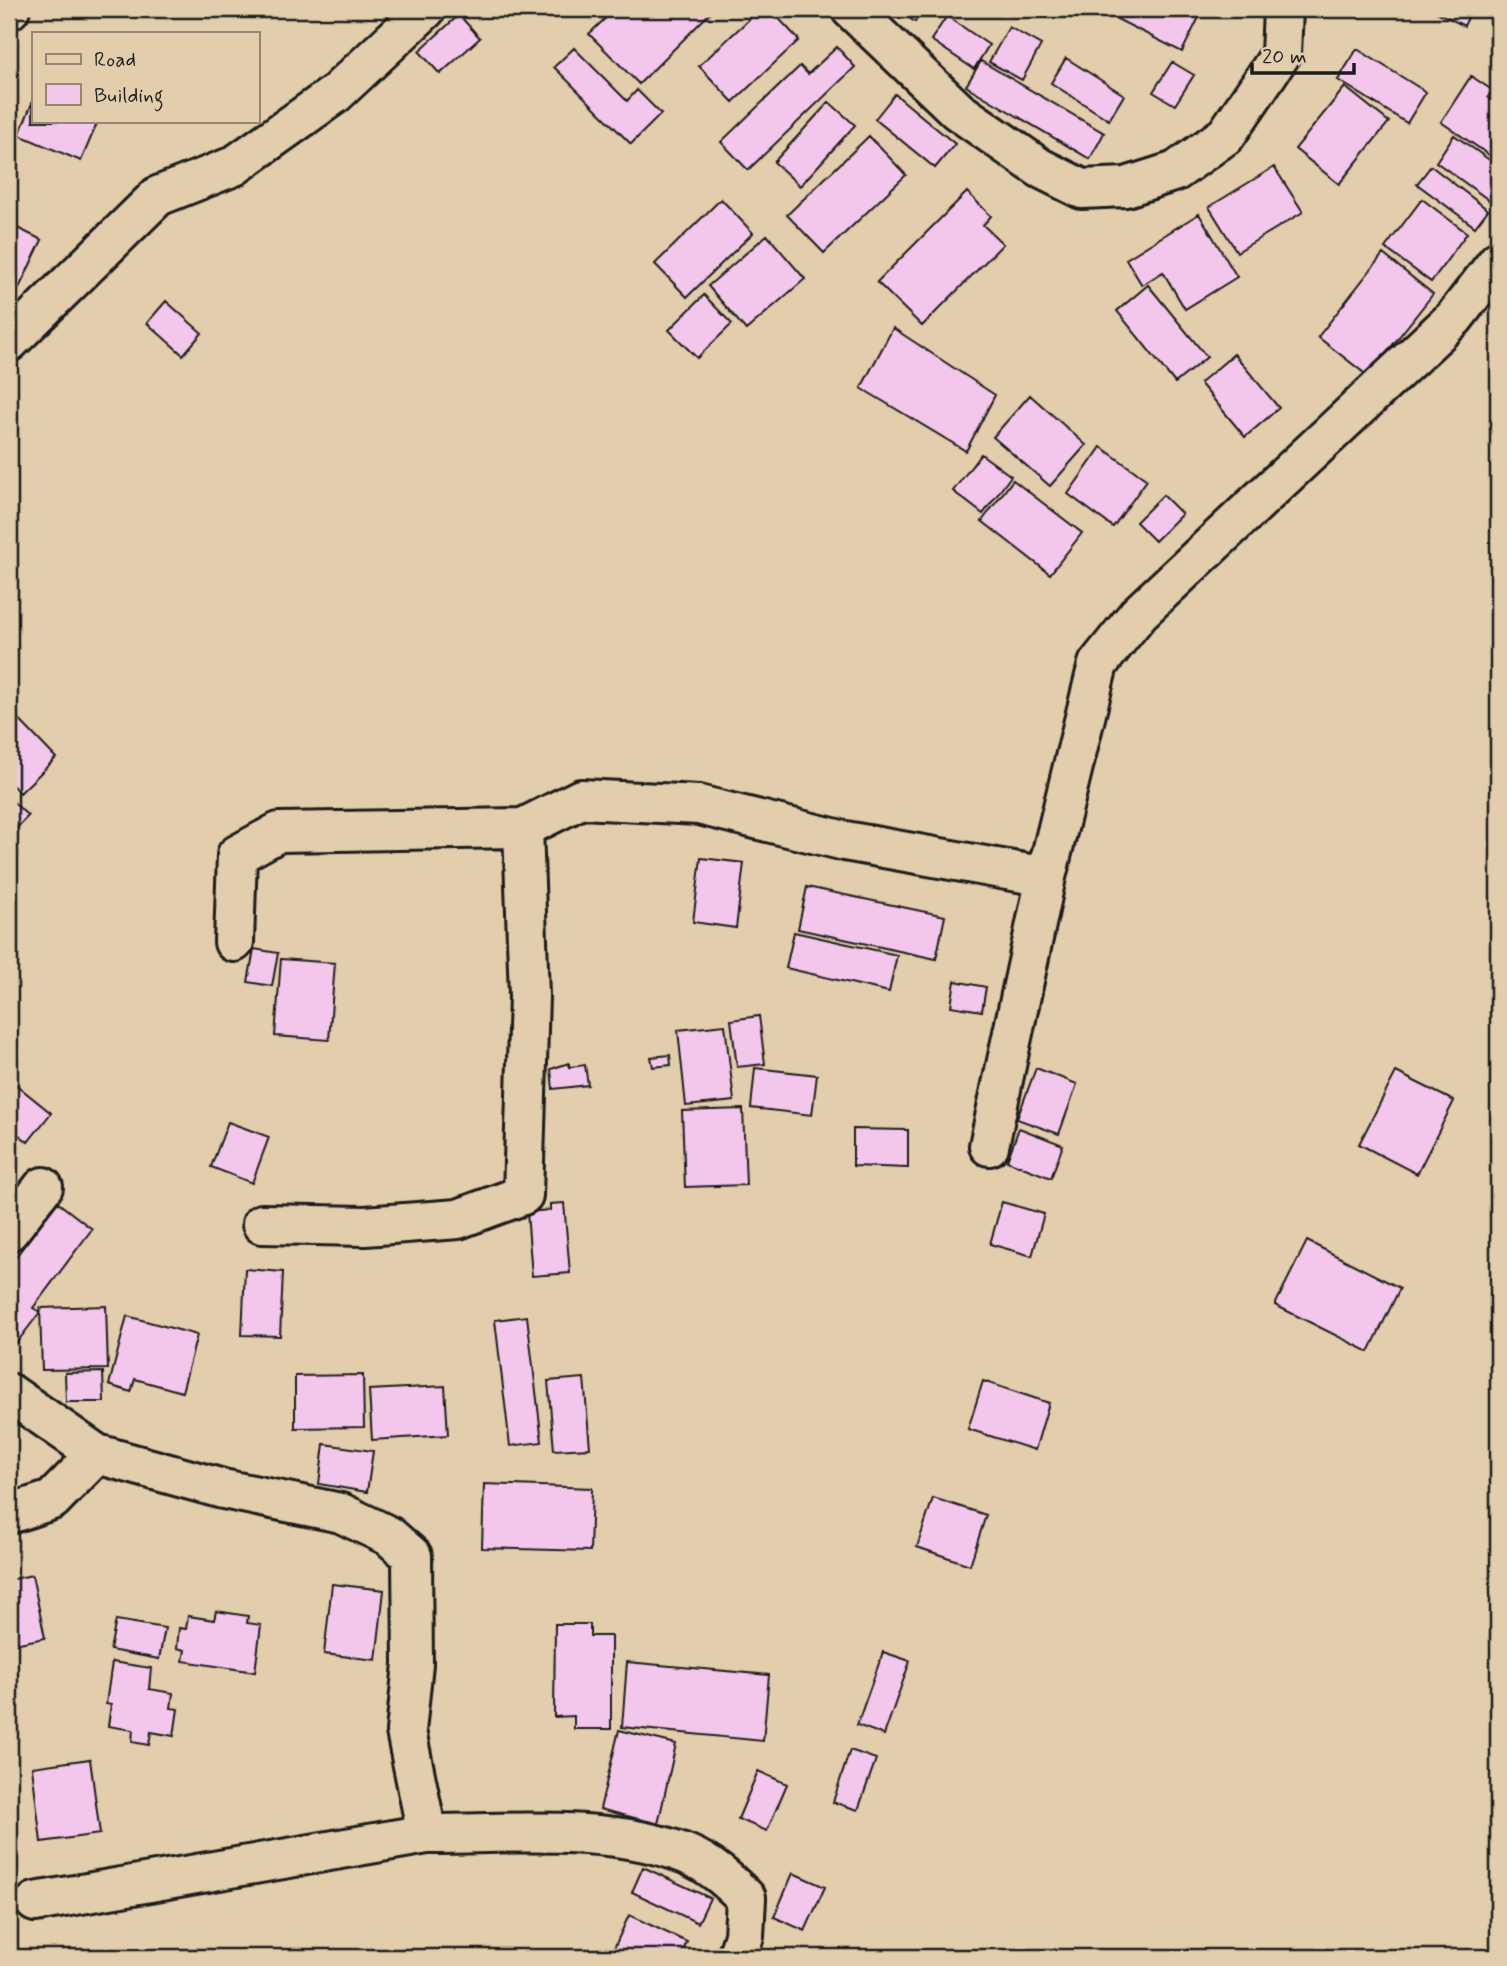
<svg xmlns="http://www.w3.org/2000/svg" width="1507" height="1966" font-family="Mynerve,sans-serif">
	<style>
		.building { fill: #f3c7ec; stroke: #1c1c1c; stroke-width: 2 }
		.lines { fill: none; stroke-linecap: round; stroke-linejoin: round }
		.minor-casing { stroke: #1c1c1c; stroke-width: 44 }
		.minor { stroke: #e2cdac; stroke-width: 38 }
	</style>
	<rect width="100%" height="100%" fill="#e2cdac"/>
	<filter id="ink" filterUnits="userSpaceOnUse"><feTurbulence type="fractalNoise" baseFrequency=".0143" numOctaves="2"/><feDisplacementMap in="SourceGraphic" scale="14" xChannelSelector="R" yChannelSelector="G"/><feConvolveMatrix kernelMatrix="1 2 1 2 8 2 1 2 1" color-interpolation-filters="sRGB"/></filter>
	<g filter="url(#ink)">
		<!-- building -->
		<path class="building" d="M 615,9 L 714,9 L 639,84 L 589,34 Z
			M 760,9 L 770,9 L 799,40 L 733,102 L 699,66 Z
			M 900,9 L 924,9 L 915,22 L 899,11 Z
			M 1119,9 L 1203,9 L 1182,52 L 1115,18 Z
			M 1431,9 L 1472,9 L 1464,26 Z
			M 459,15 L 480,38 L 440,74 L 419,51 Z
			M 947,16 L 989,45 L 974,69 L 931,40 Z
			M 1009,27 L 1041,45 L 1022,80 L 989,62 Z
			M 837,47 L 855,67 L 748,170 L 721,142 L 800,66 L 808,74 Z
			M 574,48 L 627,101 L 637,90 L 661,114 L 631,144 L 554,67 Z
			M 1357,49 L 1426,92 L 1407,123 L 1338,80 Z
			M 1066,58 L 1124,95 L 1109,120 L 1051,83 Z
			M 981,61 L 1104,133 L 1090,159 L 966,86 Z
			M 1172,62 L 1194,75 L 1175,105 L 1153,92 Z
			M 1471,76 L 1492,90 L 1488,97 L 1498,104 L 1498,161 L 1441,122 Z
			M 1345,87 L 1389,122 L 1339,184 L 1295,149 Z
			M 895,94 L 955,144 L 935,168 L 875,119 Z
			M 33,101 L 33,121 L 98,121 L 81,161 L 19,135 Z
			M 829,102 L 855,125 L 800,186 L 774,162 Z
			M 1454,135 L 1498,166 L 1498,195 L 1493,203 L 1436,162 Z
			M 869,136 L 906,175 L 824,253 L 787,215 Z
			M 9,154 L 17,158 L 9,174 Z
			M 1431,166 L 1488,210 L 1475,227 L 1417,184 Z
			M 1274,167 L 1303,212 L 1237,252 L 1209,207 Z
			M 967,192 L 991,216 L 983,225 L 1003,244 L 922,326 L 877,282 Z
			M 721,199 L 753,233 L 687,297 L 655,264 Z
			M 1422,199 L 1467,233 L 1431,282 L 1385,248 Z
			M 1199,214 L 1237,277 L 1185,309 L 1163,272 L 1142,285 L 1126,259 Z
			M 9,224 L 42,240 L 9,309 Z
			M 767,235 L 805,279 L 746,330 L 708,286 Z
			M 1383,254 L 1433,294 L 1368,376 L 1318,337 Z
			M 1148,285 L 1207,357 L 1175,383 L 1117,311 Z
			M 704,295 L 732,324 L 697,358 L 669,330 Z
			M 166,301 L 202,333 L 183,355 L 147,323 Z
			M 893,328 L 995,395 L 966,451 L 861,388 Z
			M 1234,354 L 1279,408 L 1245,437 L 1200,383 Z
			M 1030,395 L 1086,445 L 1050,486 L 993,437 Z
			M 1101,447 L 1147,480 L 1113,527 L 1068,494 Z
			M 981,454 L 1011,476 L 983,514 L 953,491 Z
			M 1013,480 L 1082,533 L 1050,574 L 982,521 Z
			M 1163,495 L 1182,514 L 1155,541 L 1136,522 Z
			M 9,709 L 56,758 L 20,793 L 9,782 Z
			M 9,798 L 28,816 L 9,836 Z
			M 701,858 L 744,863 L 736,928 L 693,922 Z
			M 807,887 L 945,916 L 936,959 L 798,929 Z
			M 794,932 L 897,955 L 889,992 L 786,968 Z
			M 254,949 L 278,953 L 272,986 L 248,982 Z
			M 281,959 L 335,963 L 329,1040 L 275,1036 Z
			M 955,981 L 986,987 L 982,1011 L 951,1006 Z
			M 759,1016 L 765,1064 L 737,1067 L 731,1020 Z
			M 725,1025 L 734,1101 L 686,1106 L 678,1030 Z
			M 670,1055 L 671,1065 L 653,1067 L 651,1057 Z
			M 569,1063 L 569,1067 L 585,1065 L 588,1085 L 553,1089 L 551,1069 Z
			M 755,1068 L 817,1075 L 812,1115 L 751,1108 Z
			M 1036,1068 L 1077,1084 L 1059,1134 L 1017,1119 Z
			M 1396,1072 L 1454,1101 L 1417,1174 L 1359,1144 Z
			M 9,1079 L 51,1113 L 28,1142 L 9,1127 Z
			M 743,1109 L 746,1185 L 685,1187 L 682,1111 Z
			M 228,1122 L 269,1137 L 252,1183 L 211,1167 Z
			M 1019,1128 L 1063,1145 L 1051,1178 L 1007,1161 Z
			M 853,1129 L 908,1130 L 908,1168 L 853,1166 Z
			M 57,1202 L 92,1229 L 33,1308 L 40,1312 L 15,1345 L 9,1341 L 9,1266 Z
			M 1002,1202 L 1044,1214 L 1032,1256 L 990,1244 Z
			M 564,1203 L 570,1273 L 532,1276 L 527,1212 L 550,1210 L 550,1204 Z
			M 1307,1241 L 1400,1288 L 1369,1352 L 1275,1305 Z
			M 245,1269 L 283,1272 L 280,1336 L 242,1335 Z
			M 106,1306 L 108,1369 L 42,1370 L 40,1308 Z
			M 127,1316 L 197,1335 L 182,1392 L 135,1379 L 131,1392 L 109,1385 Z
			M 527,1316 L 542,1442 L 510,1446 L 495,1320 Z
			M 103,1372 L 104,1402 L 66,1402 L 65,1373 Z
			M 363,1375 L 364,1427 L 295,1428 L 295,1376 Z
			M 584,1378 L 590,1448 L 554,1450 L 548,1381 Z
			M 983,1381 L 1049,1403 L 1035,1450 L 968,1429 Z
			M 445,1386 L 448,1435 L 372,1440 L 369,1390 Z
			M 324,1444 L 373,1451 L 367,1492 L 319,1484 Z
			M 484,1484 L 592,1488 L 590,1551 L 482,1548 Z
			M 933,1498 L 986,1515 L 970,1565 L 917,1547 Z
			M 32,1575 L 45,1638 L 9,1645 L 9,1580 Z
			M 332,1584 L 384,1590 L 376,1660 L 324,1654 Z
			M 216,1611 L 248,1616 L 247,1623 L 261,1625 L 255,1672 L 183,1661 L 185,1650 L 177,1648 L 179,1628 L 186,1629 L 188,1616 L 214,1620 Z
			M 116,1620 L 165,1628 L 159,1659 L 110,1650 Z
			M 555,1624 L 590,1624 L 590,1636 L 611,1636 L 611,1729 L 574,1729 L 574,1716 L 554,1717 Z
			M 883,1652 L 910,1661 L 884,1735 L 857,1725 Z
			M 112,1662 L 151,1668 L 149,1689 L 173,1693 L 171,1708 L 178,1709 L 174,1736 L 151,1732 L 149,1745 L 132,1742 L 133,1730 L 108,1726 L 111,1705 L 106,1704 Z
			M 627,1662 L 769,1675 L 763,1741 L 622,1727 Z
			M 619,1730 L 676,1744 L 658,1824 L 600,1809 Z
			M 850,1750 L 876,1759 L 858,1810 L 833,1802 Z
			M 90,1759 L 100,1834 L 41,1842 L 32,1767 Z
			M 758,1771 L 787,1784 L 767,1831 L 738,1819 Z
			M 643,1867 L 710,1898 L 698,1923 L 632,1892 Z
			M 793,1873 L 825,1887 L 805,1931 L 774,1917 Z
			M 629,1915 L 687,1942 L 680,1957 L 610,1957 Z"/>
		<g class="lines">
			<!-- minor casing -->
			<g class="minor-casing">
				<path id="minor" d="M 851,9 L 958,111 L 1040,168 L 1082,189 L 1126,187 L 1176,171 L 1226,135 L 1281,54 L 1283,9
					M 9,10 L 10,9
					M 9,342 L 158,196 L 234,166 L 335,94 L 426,9
					M 234,942 L 237,855 L 279,832 L 523,828
					M 989,1146 L 1046,877 L 1098,664 L 1139,613 L 1454,318 L 1498,261
					M 262,1224 L 365,1226 L 458,1219 L 523,1195 L 529,996 L 523,828 L 581,799 L 699,805 L 845,841 L 1046,877
					M 9,1231 L 43,1187
					M 9,1393 L 97,1454 L 223,1489 L 341,1513 L 389,1536 L 412,1556 L 413,1664 L 406,1731 L 427,1834 C 508,1834 610,1824 686,1854 C 710,1864 728,1880 746,1898 L 744,1936 L 737,1957
					M 9,1514 L 52,1500 L 97,1454
					M 35,1902 L 427,1834"/>
			</g>
			<!-- minor -->
			<use href="#minor" class="minor"/>
		</g>
	</g>
	<!-- margin -->
	<rect width="1507" height="1966" fill="none" stroke="#e2cdac" stroke-width="35"/>
	<rect x="18" y="18" width="1472" height="1931" fill="none" stroke="#1c1c1c" stroke-width="2.5" filter="url(#ink)"/>
	<!-- legend -->
	<rect x="32" y="32" width="228" height="91" fill="#e2cdac" stroke="#938672" stroke-width="2"/>
	<rect x="46" y="54" width="35" height="10" fill="#e2cdac" stroke="#938672" stroke-width="2"/>
	<text x="94" y="66" font-size="21" fill="#1c1c1c">Road</text>
	<rect x="46" y="84" width="35" height="21" fill="#f3c7ec" stroke="#938672" stroke-width="2"/>
	<text x="94" y="102" font-size="21" fill="#1c1c1c">Building</text>
	<!-- scale -->
	<path d="M1252 63v10h102v-10" fill="none" stroke="#1c1c1c" stroke-width="3.5"/>
	<text x="1262" y="63" font-size="21" fill="#1c1c1c" stroke="#e2cdac" stroke-width="5" paint-order="stroke">20 m</text>
</svg>
